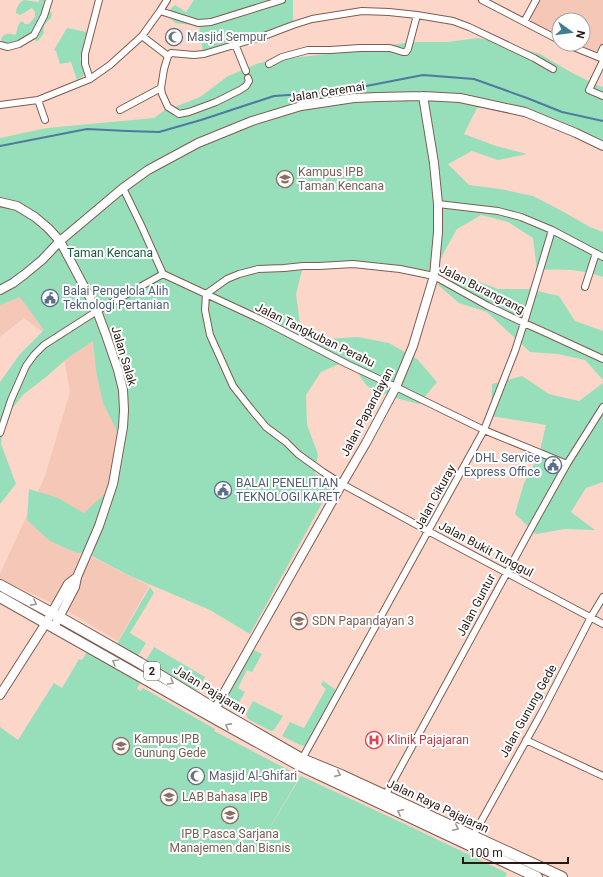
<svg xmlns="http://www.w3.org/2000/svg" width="603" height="877" font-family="Roboto,sans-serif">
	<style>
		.built { fill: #f5c7b7 }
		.green { fill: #97dfba }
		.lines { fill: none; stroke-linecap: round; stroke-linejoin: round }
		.stream { stroke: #4c7b9e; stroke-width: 2 }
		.minor-casing { stroke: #7d5d51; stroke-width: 8 }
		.tertiary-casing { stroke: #7d5d51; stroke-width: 10 }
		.trunk-casing { stroke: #7d5d51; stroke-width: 12 }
		.minor { stroke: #fff; stroke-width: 6 }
		.tertiary { stroke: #fff; stroke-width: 8 }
		.trunk { stroke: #fff; stroke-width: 10 }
		.oneway { stroke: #9e9896 }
		.labels { text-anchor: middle; stroke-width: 4; stroke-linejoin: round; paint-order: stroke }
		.shield { fill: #fff; stroke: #685f5b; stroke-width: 1 }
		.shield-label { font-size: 11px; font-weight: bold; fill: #271a15 }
		.worship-label { font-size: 12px; fill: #5b616d; stroke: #fff; text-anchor: start }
		.street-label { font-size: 12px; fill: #271a15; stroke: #fff }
		.education-label { font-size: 12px; fill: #785e54; stroke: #fff; text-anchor: start }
		.park-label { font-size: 12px; fill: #155a3e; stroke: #fff }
		.service-label { font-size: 12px; fill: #4e5e75; stroke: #fff; text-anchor: start }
		.health-label { font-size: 12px; fill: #be3a42; stroke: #fff; text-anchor: start }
	</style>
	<rect width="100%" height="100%" fill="#fcd6c8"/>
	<!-- built -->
	<path class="built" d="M 536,0 L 603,0 L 603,48 L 599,57 L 566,44 L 583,44 L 583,20 L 559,20 L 559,40 L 524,22 Z
		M 0,288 L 95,311 L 120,435 L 106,510 L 78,558 L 88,564 L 92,557 L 149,586 L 118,641 L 59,606 L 0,579 L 0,574 L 45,476 L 70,392 L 62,346 L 24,318 L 0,337 Z"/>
	<!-- green -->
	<path class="green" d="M 24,0 L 38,2 L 40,0 L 45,0 L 43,4 L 45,8 L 52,13 L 51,18 C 46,23 42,26 44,33 L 38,41 L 33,40 L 29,36 L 13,45 L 3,43 L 1,39 C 4,33 9,33 15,35 C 19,29 15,26 22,21 L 25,24 L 29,24 L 35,17 L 35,12 L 32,8 C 28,10 25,13 20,15 L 16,13 C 16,8 19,2 24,0 Z
		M 194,0 L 293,0 L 293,26 L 203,53 L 199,26 L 175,23 L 166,13 L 175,5 L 186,12 Z
		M 67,28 L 87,32 L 80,59 L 87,73 L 77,80 L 71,62 L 60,64 L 56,51 L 54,50 Z
		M 478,38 L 510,45 L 540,54 L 567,70 L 596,85 L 603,87 L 603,143 L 568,125 L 507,107 L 477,108 L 464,134 L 496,146 L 527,154 L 498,160 L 472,151 L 448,164 L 469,185 L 500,189 L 533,196 L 562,211 L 590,227 L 603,232 L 603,277 C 582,269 559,269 537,270 L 533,238 L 508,222 L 481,215 L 457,229 L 443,254 L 434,276 L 363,265 L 303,266 L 296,294 L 300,324 L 326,339 L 358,337 L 389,343 L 417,359 L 437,382 L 419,404 L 392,397 L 367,386 L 348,360 L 321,372 L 306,395 L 307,425 L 318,454 L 315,473 L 331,487 L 250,634 L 210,610 L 130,576 L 92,556 L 94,551 L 77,553 L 50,541 L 27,520 L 29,489 L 58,498 L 84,513 L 108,491 L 119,462 L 117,431 L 103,403 L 96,371 L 93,341 L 69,357 L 46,377 L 24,394 L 5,417 L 1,444 L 16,484 L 0,504 L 0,382 L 20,354 L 44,330 L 20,297 L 0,305 L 0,138 L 47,128 L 154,118 L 166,109 L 170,109 L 200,97 L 228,76 L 259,63 L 292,58 L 343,52 L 412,42 L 447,42 Z
		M 469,278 L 498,289 L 529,289 L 559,296 L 575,321 L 603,331 L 603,380 L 585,360 L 558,354 L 530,352 L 487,312 L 459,303 L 437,284 Z
		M 522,376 L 549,394 L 579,401 L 603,383 L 603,482 L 586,488 L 571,512 L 595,530 L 565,529 L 536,534 L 515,514 L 524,483 L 539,455 L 546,425 L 491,416 L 492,384 Z
		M 150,587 L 154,593 L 130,633 L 146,643 L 138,656 L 117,644 Z
		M 154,647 L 205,677 L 199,688 L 195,691 L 145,662 Z
		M 252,649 L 262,654 L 252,672 L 247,670 L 238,688 L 245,692 L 234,711 L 221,704 Z
		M 87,652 L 140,683 L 137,689 L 141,691 L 143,688 L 215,729 L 214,731 L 300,776 L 260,844 L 301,776 L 405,824 L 507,873 L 505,877 L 0,877 L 0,727 L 18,740 L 54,683 L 62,688 L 79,659 L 82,660 Z
		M 323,681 L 335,689 L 335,694 L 306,745 L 303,746 L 300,745 L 282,736 L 290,722 L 304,728 L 326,689 L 321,685 Z
		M 253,701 L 283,716 L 274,730 L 271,731 L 248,719 L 246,714 Z"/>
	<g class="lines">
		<!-- stream -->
		<path class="stream" d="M 0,146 L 87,129 L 127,131 L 159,132 L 201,120 L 274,96 L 318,93 L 356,88 L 423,75 L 474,79 L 527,98 L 562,112 L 603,121"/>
		<!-- minor casing -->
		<g class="minor-casing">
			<path id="minor" d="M 482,0 L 559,40
				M 160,11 L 198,23 L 211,22 L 282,0
				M 524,22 L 536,0
				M 142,36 L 168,56
				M 235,44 L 246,71
				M 566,44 L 603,59
				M 0,45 L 8,47 L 19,44 L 34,35 L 44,16 L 49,0
				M 599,57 L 603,48
				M 603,61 L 589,90 L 603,96
				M 269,64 L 282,57 L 308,50 L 330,50 L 360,48 L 390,48 L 403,52 L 406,52 L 408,49 L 417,15
				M 248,78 L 249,81 L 246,86 L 240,90 L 216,102 L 189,112 L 179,114 L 176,112 L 168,107 L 162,94 L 161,88 L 164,69 L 168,56 L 171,53 L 194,55 L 204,54 L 264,36 L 293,25 L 312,19 L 362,11 L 389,12 L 417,15 L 453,21 L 469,27 L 534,58 L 553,69
				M 90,79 L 85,64 L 85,54 L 99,0
				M 38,100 L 45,120
				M 0,105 L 38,100 L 90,79 L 110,65 L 142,36 L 160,11 L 167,0
				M 120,110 L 161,88
				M 123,188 L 141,225 L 163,274 L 264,321 L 347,364 L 396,387 L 484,430 L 567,464
				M 438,204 L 498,211 L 521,217 L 552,230 L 603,257
				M 585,287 L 596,253
				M 206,294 L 205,310 L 210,335 L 233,386 L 251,409 L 266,427 L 286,442 L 298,454 L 323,472 L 342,484 L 428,531 L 603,624
				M 206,294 L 227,279 L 239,274 L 258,269 L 284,268 L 303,266 L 319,266 L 353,264 L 400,269 L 434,276 L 488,306 L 524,323 L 542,331 L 603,359
				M 0,433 L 11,400 L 26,366 L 34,355 L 44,345 L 97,311 L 163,274
				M 526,740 L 603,776
				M 302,759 L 484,430 L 515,351 L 524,323 L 552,230
				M 385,796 L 534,523 L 567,464 L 603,407
				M 473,836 L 542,712 L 591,617 L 603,597"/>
		</g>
		<!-- tertiary casing -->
		<g class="tertiary-casing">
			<path id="tertiary" d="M 0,202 L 17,206 L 35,217 L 48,228 L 60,241 L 97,311 L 106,335 L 118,370 L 123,390 L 124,410 L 123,427 L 113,484 L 99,526 L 77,577 L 75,587 L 54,627
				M 0,290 L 13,283 L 25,274 L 42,260 L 60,241 L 123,188 L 148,170 L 198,143 L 252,121 L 301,106 L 354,98 L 378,97 L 423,96 L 460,98 L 525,112 L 576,133 L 603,146
				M 0,695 L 46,623 L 68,584 L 77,577
				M 215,709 L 342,484 L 366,443 L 396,387 L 413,346 L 434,276 L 438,232 L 438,204 L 434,163 L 423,96"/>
		</g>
		<!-- trunk casing -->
		<g class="trunk-casing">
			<path id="trunk" d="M 0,585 L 59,617 L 140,663 L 215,709 L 302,759 L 341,775 L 562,877
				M 0,597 L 221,722 L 299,765 L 537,877"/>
		</g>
		<!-- minor -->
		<use href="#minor" class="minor"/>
		<!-- tertiary -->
		<use href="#tertiary" class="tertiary"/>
		<!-- trunk -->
		<use href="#trunk" class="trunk"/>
	</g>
	<!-- one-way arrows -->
	<defs><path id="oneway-chevron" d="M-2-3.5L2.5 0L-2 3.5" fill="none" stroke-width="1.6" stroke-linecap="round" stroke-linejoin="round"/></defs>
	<g class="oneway">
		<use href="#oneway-chevron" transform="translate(34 603) rotate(28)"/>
		<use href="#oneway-chevron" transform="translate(115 662) rotate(-150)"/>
		<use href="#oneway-chevron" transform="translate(171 682) rotate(31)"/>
		<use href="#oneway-chevron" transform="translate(228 726) rotate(-151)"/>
		<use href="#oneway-chevron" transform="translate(338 774) rotate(24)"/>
		<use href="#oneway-chevron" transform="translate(400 812) rotate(-155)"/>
		<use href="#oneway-chevron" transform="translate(456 828) rotate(25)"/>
	</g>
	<!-- icons -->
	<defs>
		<g id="mosque-ring" transform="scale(0.9)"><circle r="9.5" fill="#fff" stroke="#6b7280" stroke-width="1.5"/><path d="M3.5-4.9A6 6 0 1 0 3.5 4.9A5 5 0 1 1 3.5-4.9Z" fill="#6b7280"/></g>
		<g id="university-ring" transform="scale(0.9)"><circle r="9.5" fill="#fff" stroke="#8d6e63" stroke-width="1.5"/><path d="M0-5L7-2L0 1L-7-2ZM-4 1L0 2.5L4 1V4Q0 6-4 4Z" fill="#8d6e63"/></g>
		<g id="civic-ring" transform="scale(0.9)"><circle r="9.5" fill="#fff" stroke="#5c6f8a" stroke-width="1.5"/><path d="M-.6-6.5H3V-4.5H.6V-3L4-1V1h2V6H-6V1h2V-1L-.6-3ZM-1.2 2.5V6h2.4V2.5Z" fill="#5c6f8a"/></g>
		<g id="school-ring" transform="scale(0.9)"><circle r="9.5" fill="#fff" stroke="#8d6e63" stroke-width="1.5"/><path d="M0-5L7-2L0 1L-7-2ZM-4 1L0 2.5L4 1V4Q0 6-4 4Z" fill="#8d6e63"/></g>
		<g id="hospital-ring" transform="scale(0.9)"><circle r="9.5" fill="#fff" stroke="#e0444e" stroke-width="1.5"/><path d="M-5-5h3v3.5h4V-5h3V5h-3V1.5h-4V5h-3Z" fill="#e0444e"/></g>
	</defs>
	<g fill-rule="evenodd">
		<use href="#mosque-ring" x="174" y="37"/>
		<use href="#university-ring" x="285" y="179"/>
		<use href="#civic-ring" x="50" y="298"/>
		<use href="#civic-ring" x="553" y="465"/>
		<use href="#civic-ring" x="223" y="490"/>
		<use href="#school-ring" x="299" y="621"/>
		<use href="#hospital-ring" x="374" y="740"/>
		<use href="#university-ring" x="121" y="746"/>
		<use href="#mosque-ring" x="196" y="776"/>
		<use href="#university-ring" x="169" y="797"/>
		<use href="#university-ring" x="230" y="815"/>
	</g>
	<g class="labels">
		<!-- shield labels -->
		<rect class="shield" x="144" y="662" width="16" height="18" rx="3"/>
		<g class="shield-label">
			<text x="152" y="675">2</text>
		</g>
		<!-- worship labels -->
		<g class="worship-label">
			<text x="187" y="41">Masjid Sempur</text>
			<text x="209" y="780">Masjid Al-Ghifari</text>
		</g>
		<!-- street labels -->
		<g class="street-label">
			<text transform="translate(327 92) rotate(-9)" y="4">Jalan Ceremai</text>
			<text transform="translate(482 289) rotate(27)" y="4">Jalan Burangrang</text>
			<text transform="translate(315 335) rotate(26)" y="4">Jalan Tangkuban Perahu</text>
			<text transform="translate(124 356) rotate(73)" y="4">Jalan Salak</text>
			<text transform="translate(367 412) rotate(-62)" y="4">Jalan Papandayan</text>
			<text transform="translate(435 497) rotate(-61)" y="4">Jalan Cikuray</text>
			<text transform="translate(486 549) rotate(28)" y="4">Jalan Bukit Tunggul</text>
			<text transform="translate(476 605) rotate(-62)" y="4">Jalan Guntur</text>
			<text transform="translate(210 690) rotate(31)" y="4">Jalan Pajajaran</text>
			<text transform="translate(528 711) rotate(-61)" y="4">Jalan Gunung Gede</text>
			<text transform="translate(438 806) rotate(25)" y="4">Jalan Raya Pajajaran</text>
		</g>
		<!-- education labels -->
		<g class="education-label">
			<text x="298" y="176">Kampus IPB<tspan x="298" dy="14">Taman Kencana</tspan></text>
			<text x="312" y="625">SDN Papandayan 3</text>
			<text x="134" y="743">Kampus IPB<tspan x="134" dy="14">Gunung Gede</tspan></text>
			<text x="182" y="801">LAB Bahasa IPB</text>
			<text x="230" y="838" text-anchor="middle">IPB Pasca Sarjana<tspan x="230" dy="14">Manajemen dan Bisnis</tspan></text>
		</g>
		<!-- park labels -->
		<g class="park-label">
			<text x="110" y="257">Taman Kencana</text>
		</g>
		<!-- service labels -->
		<g class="service-label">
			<text x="63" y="295">Balai Pengelola Alih<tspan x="63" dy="14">Teknologi Pertanian</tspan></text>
			<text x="540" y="462" text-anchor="end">DHL Service<tspan x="540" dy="14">Express Office</tspan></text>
			<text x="236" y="487">BALAI PENELITIAN<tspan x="236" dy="14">TEKNOLOGI KARET</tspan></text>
		</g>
		<!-- health labels -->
		<g class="health-label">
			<text x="387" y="744">Klinik Pajajaran</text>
		</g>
	</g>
	<!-- north arrow -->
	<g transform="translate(571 32) rotate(104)"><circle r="19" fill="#ffffff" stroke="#a9a3a1"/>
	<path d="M0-3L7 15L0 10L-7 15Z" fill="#3c808f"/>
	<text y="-6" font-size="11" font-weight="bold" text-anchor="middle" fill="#271a15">N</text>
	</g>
	<!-- scale -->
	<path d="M463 857v6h105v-6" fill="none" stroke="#271a15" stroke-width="2"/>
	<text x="469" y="857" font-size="12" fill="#271a15" stroke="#ffffff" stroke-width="3" paint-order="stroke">100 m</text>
</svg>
